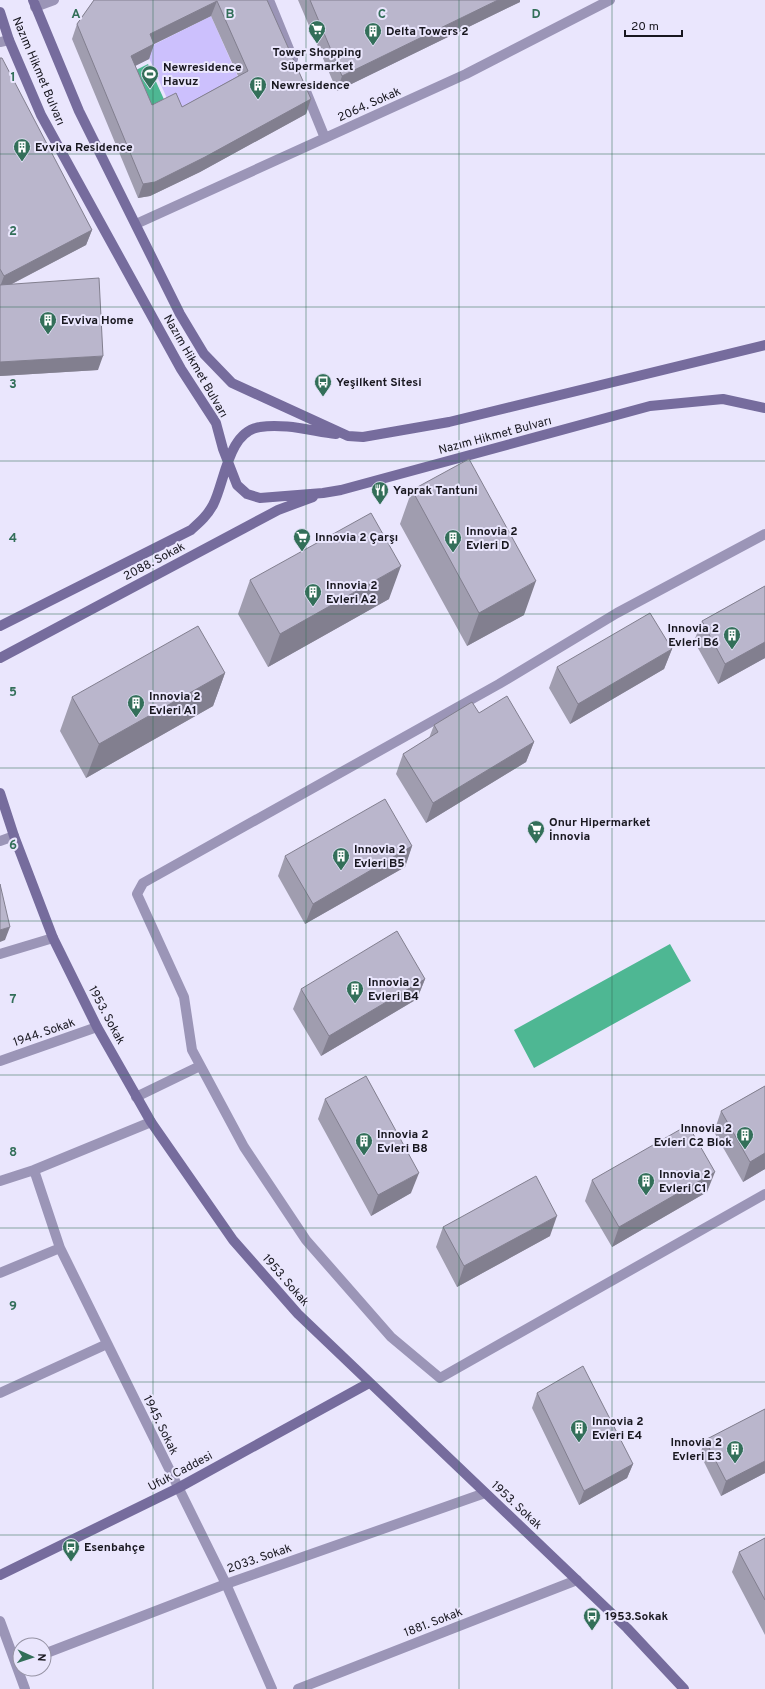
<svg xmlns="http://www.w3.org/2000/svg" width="765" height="1689" font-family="Overpass,sans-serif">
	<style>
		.green { fill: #ccc0fd }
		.water { fill: #4eb793 }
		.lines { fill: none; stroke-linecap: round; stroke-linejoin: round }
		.minor { stroke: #9b95b7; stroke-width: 10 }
		.secondary { stroke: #766c9d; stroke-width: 10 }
		.wall { fill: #a09daf; fill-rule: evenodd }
		.shaded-wall { fill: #827f8f }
		.building { fill: #bab6cc; stroke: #827f8f; fill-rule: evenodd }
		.grid { fill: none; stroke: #336f59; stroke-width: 1; stroke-opacity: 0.55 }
		.labels { text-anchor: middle; stroke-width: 4; stroke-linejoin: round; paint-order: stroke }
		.poi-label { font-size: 12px; font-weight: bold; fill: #18171f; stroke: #eae6fd; text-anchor: start }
		.street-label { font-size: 12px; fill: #18171f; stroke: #eae6fd }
		.grid-label { font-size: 13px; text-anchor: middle; font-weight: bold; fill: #336f59; stroke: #eae6fd; stroke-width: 4; stroke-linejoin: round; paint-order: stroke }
	</style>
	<rect width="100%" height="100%" fill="#eae6fd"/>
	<!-- green -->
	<path class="green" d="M 211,16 L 242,86 L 177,121 L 145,49 Z"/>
	<!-- water -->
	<path class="water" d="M 148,64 L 167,106 L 151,114 L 132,72 Z
		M 670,944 L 691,981 L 534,1068 L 514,1030 Z"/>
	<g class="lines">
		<!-- minor -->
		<path class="minor" d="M 269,0 L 293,59
			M 35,7 L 54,0
			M 0,42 L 9,40
			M 305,89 L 325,138
			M 136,224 L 466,74 L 610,0
			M 765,534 L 617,613 L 499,684 L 143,883 L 137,894 L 184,997 L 192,1050 L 244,1147 L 306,1240 L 391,1337 L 440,1378 L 765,1194
			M 0,841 L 14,836
			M 0,954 L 53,938
			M 0,1061 L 97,1027
			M 136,1097 L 200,1066
			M 34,1170 L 60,1248 L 226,1584 L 272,1689
			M 0,1181 L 34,1170 L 151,1122
			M 0,1273 L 60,1248
			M 0,1393 L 107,1344
			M 0,1621 L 25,1689
			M 44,1654 L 226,1584 L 485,1493
			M 298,1689 L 577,1580"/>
		<!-- secondary -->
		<path class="secondary" d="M 33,0 L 79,111 L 180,314 L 204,354 L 232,383 L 348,436 L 363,437 L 449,422 L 765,345
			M 0,12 L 9,40 L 41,115 L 181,369 L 216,423 L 223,449 L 237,485 L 247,494 L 260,498 L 323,493 L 341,490 L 650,406 L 723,399 L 765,408
			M 0,626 L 191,530 C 200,522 207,516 213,505 C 225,482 228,431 260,427 C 284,423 312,431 336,434
			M 0,658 L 278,510 L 313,497
			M 0,793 L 14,836 L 53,938 L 97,1027 L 151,1122 L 233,1240 L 298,1314 L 627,1628 L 684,1689
			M 0,1575 L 178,1488 L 369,1383"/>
	</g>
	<!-- wall -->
	<path class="wall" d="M 94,0 L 267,0 L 311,99 L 306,114 L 200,172 L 150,196 L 138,198 L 72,39 L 77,24 ZM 211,16 L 238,76 L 182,107 L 152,105 L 135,66 L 149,59 L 154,44 Z
		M 298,0 L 520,0 L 520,2 L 337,91 Z
		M 0,58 L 92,230 L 86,245 L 12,284 L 98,370 L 0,376 Z
		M 412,490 L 524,615 L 467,646 L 400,524 Z
		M 250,580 L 389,599 L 268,667 L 238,614 Z
		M 765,586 L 765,658 L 718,684 L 694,641 L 702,621 Z
		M 672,649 L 664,669 L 570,724 L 549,688 L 557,667 Z
		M 225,673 L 213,706 L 86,778 L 60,731 L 72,697 Z
		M 434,725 L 534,742 L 526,762 L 426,823 L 396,774 L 403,754 L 429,738 Z
		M 412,846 L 405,867 L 305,924 L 278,876 L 285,856 Z
		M 425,979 L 417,999 L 321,1056 L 293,1009 L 301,989 Z
		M 765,1086 L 765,1169 L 743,1182 L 714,1132 L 721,1111 Z
		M 325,1099 L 411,1193 L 371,1216 L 318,1119 Z
		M 592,1180 L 707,1192 L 612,1247 L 585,1201 Z
		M 443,1227 L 550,1236 L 457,1287 L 436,1247 Z
		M 537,1393 L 633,1464 L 627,1478 L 579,1505 L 532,1408 Z
		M 765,1409 L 765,1473 L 721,1496 L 700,1454 L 705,1440 Z
		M 765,1538 L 765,1635 L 732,1572 L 739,1552 Z"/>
	<!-- shaded-wall -->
	<path class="shaded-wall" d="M 498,0 L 520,0 L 520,2 L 337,91 L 342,76 Z
		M 217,1 L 211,16 L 154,44 L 149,59 L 125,71 L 131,56 L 150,34 Z
		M 311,99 L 306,114 L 200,172 L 150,196 L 138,198 L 143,184 Z
		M 92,230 L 86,245 L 0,290 L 0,287 L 4,276 Z
		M 103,356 L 98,370 L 0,376 L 0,362 Z
		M 401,566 L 389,599 L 268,667 L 280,634 Z
		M 536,581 L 524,615 L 467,646 L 479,613 Z
		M 765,642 L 765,658 L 718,684 L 725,664 Z
		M 672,649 L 664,669 L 570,724 L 578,704 Z
		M 225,673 L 213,706 L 86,778 L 99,744 Z
		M 534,742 L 526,762 L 426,823 L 433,803 Z
		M 412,846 L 405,867 L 305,924 L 313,904 Z
		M 10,927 L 5,940 L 0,942 L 0,930 Z
		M 425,979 L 417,999 L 321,1056 L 329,1036 Z
		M 765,1153 L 765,1169 L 743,1182 L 750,1162 Z
		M 715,1172 L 707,1192 L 612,1247 L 619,1227 Z
		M 419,1173 L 411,1193 L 371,1216 L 378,1195 Z
		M 557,1216 L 550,1236 L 457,1287 L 464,1266 Z
		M 765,1461 L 765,1473 L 721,1496 L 726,1481 Z
		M 633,1464 L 627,1478 L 579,1505 L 584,1491 Z"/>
	<!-- building -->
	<path class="building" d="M 94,0 L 267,0 L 311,99 L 205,157 L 155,182 L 143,184 L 77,24 ZM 217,1 L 248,71 L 182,107 L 176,93 L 152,105 L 131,56 L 154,44 L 150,34 Z
		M 310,0 L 498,0 L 342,76 Z
		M 0,58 L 2,58 L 92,230 L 4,276 L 0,269 Z
		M 99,278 L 103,356 L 0,362 L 0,285 Z
		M 469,459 L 536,581 L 479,613 L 412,490 Z
		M 371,513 L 401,566 L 280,634 L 250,580 Z
		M 765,586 L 765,642 L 725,664 L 702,621 Z
		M 650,613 L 672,649 L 578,704 L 557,667 Z
		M 198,626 L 225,673 L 99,744 L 72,697 Z
		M 507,696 L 534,742 L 433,803 L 403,754 L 438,732 L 434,725 L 472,702 L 479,713 Z
		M 385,799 L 412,846 L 313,904 L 285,856 Z
		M 0,884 L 10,927 L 0,930 Z
		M 397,931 L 425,979 L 329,1036 L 301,989 Z
		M 366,1076 L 419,1173 L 378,1195 L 325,1099 Z
		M 765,1086 L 765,1153 L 750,1162 L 721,1111 Z
		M 688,1125 L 715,1172 L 619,1227 L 592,1180 Z
		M 536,1176 L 557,1216 L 464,1266 L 443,1227 Z
		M 583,1366 L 633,1464 L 584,1491 L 537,1393 Z
		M 765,1409 L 765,1461 L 726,1481 L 705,1440 Z
		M 765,1538 L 765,1600 L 739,1552 Z"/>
	<!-- grid -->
	<path class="grid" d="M 153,0 L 153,1689M 306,0 L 306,1689M 459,0 L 459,1689M 612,0 L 612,1689M 0,154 L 765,154M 0,307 L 765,307M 0,461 L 765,461M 0,614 L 765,614M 0,768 L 765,768M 0,921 L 765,921M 0,1075 L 765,1075M 0,1228 L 765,1228M 0,1382 L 765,1382M 0,1535 L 765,1535"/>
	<!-- icons -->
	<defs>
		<g id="supermarket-pin" transform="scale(0.9)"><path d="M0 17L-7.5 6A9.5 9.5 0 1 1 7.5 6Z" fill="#336f59" stroke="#eae6fd"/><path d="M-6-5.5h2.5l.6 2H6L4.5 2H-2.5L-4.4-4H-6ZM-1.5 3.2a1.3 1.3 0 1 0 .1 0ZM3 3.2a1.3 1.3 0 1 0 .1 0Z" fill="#fff"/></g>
		<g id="building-pin" transform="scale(0.9)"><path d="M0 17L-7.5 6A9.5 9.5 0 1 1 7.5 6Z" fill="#336f59" stroke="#eae6fd"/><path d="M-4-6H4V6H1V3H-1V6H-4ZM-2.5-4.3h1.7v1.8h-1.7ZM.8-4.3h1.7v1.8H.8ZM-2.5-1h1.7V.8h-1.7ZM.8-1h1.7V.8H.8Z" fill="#fff"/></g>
		<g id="stadium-pin" transform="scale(0.9)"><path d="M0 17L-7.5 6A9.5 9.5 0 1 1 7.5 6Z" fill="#336f59" stroke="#eae6fd"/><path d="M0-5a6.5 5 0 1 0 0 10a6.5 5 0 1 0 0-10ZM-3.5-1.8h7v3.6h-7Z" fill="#fff"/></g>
		<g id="bus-pin" transform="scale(0.9)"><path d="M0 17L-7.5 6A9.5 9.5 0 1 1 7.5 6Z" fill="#336f59" stroke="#eae6fd"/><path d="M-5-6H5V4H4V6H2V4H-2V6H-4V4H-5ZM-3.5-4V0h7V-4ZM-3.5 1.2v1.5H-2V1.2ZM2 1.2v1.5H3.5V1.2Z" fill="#fff"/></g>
		<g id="restaurant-pin" transform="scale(0.9)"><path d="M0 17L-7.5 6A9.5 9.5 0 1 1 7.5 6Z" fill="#336f59" stroke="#eae6fd"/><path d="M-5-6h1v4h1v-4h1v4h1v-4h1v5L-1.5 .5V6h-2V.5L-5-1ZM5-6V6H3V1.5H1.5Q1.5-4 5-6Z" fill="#fff"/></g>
	</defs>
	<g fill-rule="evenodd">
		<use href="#supermarket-pin" x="317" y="29"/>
		<use href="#building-pin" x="373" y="31"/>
		<use href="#stadium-pin" x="150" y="74"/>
		<use href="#building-pin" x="258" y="85"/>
		<use href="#building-pin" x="22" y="147"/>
		<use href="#building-pin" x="48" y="320"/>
		<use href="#bus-pin" x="323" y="382"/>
		<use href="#restaurant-pin" x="380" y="490"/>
		<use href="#supermarket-pin" x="302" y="537"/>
		<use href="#building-pin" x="453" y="538"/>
		<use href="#building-pin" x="313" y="592"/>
		<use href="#building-pin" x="732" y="635"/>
		<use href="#building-pin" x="136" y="703"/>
		<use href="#supermarket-pin" x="536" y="829"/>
		<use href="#building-pin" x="341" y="856"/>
		<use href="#building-pin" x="355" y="989"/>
		<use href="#building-pin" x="745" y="1135"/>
		<use href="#building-pin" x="364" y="1141"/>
		<use href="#building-pin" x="646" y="1181"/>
		<use href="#building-pin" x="579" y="1428"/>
		<use href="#building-pin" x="735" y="1449"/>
		<use href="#bus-pin" x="71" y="1547"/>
		<use href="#bus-pin" x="592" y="1616"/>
	</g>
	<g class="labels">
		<!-- poi labels -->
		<g class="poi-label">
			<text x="386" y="35">Delta Towers 2</text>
			<text x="317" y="56" text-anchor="middle">Tower Shopping<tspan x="317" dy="14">Süpermarket</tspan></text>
			<text x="163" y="71">Newresidence<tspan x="163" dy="14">Havuz</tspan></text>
			<text x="271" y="89">Newresidence</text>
			<text x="35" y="151">Evviva Residence</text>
			<text x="61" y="324">Evviva Home</text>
			<text x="336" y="386">Yeşilkent Sitesi</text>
			<text x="393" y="494">Yaprak Tantuni</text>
			<text x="466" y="535">Innovia 2<tspan x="466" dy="14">Evleri D</tspan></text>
			<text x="315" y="541">Innovia 2 Çarşı</text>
			<text x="326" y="589">Innovia 2<tspan x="326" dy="14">Evleri A2</tspan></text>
			<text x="719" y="632" text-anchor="end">Innovia 2<tspan x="719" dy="14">Evleri B6</tspan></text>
			<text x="149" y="700">Innovia 2<tspan x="149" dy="14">Evleri A1</tspan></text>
			<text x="549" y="826">Onur Hipermarket<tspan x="549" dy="14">İnnovia</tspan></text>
			<text x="354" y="853">Innovia 2<tspan x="354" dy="14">Evleri B5</tspan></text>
			<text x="368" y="986">Innovia 2<tspan x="368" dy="14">Evleri B4</tspan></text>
			<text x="732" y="1132" text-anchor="end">Innovia 2<tspan x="732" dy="14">Evleri C2 Blok</tspan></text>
			<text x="377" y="1138">Innovia 2<tspan x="377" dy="14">Evleri B8</tspan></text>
			<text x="659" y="1178">Innovia 2<tspan x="659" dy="14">Evleri C1</tspan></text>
			<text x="592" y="1425">Innovia 2<tspan x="592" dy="14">Evleri E4</tspan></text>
			<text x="722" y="1446" text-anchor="end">Innovia 2<tspan x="722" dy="14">Evleri E3</tspan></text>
			<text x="84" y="1551">Esenbahçe</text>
			<text x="605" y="1620">1953.Sokak</text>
		</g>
		<!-- street labels -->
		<g class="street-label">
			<text transform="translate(39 71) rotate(67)" y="4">Nazım Hikmet Bulvarı</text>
			<text transform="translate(369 104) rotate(-24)" y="4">2064. Sokak</text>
			<text transform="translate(196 366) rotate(60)" y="4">Nazım Hikmet Bulvarı</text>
			<text transform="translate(495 435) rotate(-15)" y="4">Nazım Hikmet Bulvarı</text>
			<text transform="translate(154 561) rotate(-28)" y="4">2088. Sokak</text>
			<text transform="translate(107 1015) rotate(62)" y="4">1953. Sokak</text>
			<text transform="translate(44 1032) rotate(-19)" y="4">1944. Sokak</text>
			<text transform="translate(286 1280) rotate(49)" y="4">1953. Sokak</text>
			<text transform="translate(161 1425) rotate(64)" y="4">1945. Sokak</text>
			<text transform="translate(180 1471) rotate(-28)" y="4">Ufuk Caddesi</text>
			<text transform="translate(517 1505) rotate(43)" y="4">1953. Sokak</text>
			<text transform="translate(259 1558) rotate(-19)" y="4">2033. Sokak</text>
			<text transform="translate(433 1622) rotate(-21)" y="4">1881. Sokak</text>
		</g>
	</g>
	<g class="grid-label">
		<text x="76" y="18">A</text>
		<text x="230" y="18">B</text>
		<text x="382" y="18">C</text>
		<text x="536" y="18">D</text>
		<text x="13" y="81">1</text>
		<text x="13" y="235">2</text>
		<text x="13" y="388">3</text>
		<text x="13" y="542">4</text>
		<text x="13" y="696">5</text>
		<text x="13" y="849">6</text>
		<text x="13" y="1003">7</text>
		<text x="13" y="1156">8</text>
		<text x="13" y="1310">9</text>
	</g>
	<!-- north arrow -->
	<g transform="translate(32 1657) rotate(93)"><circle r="19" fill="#eae6fd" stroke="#9693a4"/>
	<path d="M0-3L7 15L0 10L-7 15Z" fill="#336f59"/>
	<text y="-6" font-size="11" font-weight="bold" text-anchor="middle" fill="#18171f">N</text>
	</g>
	<!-- scale -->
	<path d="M625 30v6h57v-6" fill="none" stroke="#18171f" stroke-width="2"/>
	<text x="631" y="30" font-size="12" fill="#18171f" stroke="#eae6fd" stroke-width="3" paint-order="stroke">20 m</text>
</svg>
